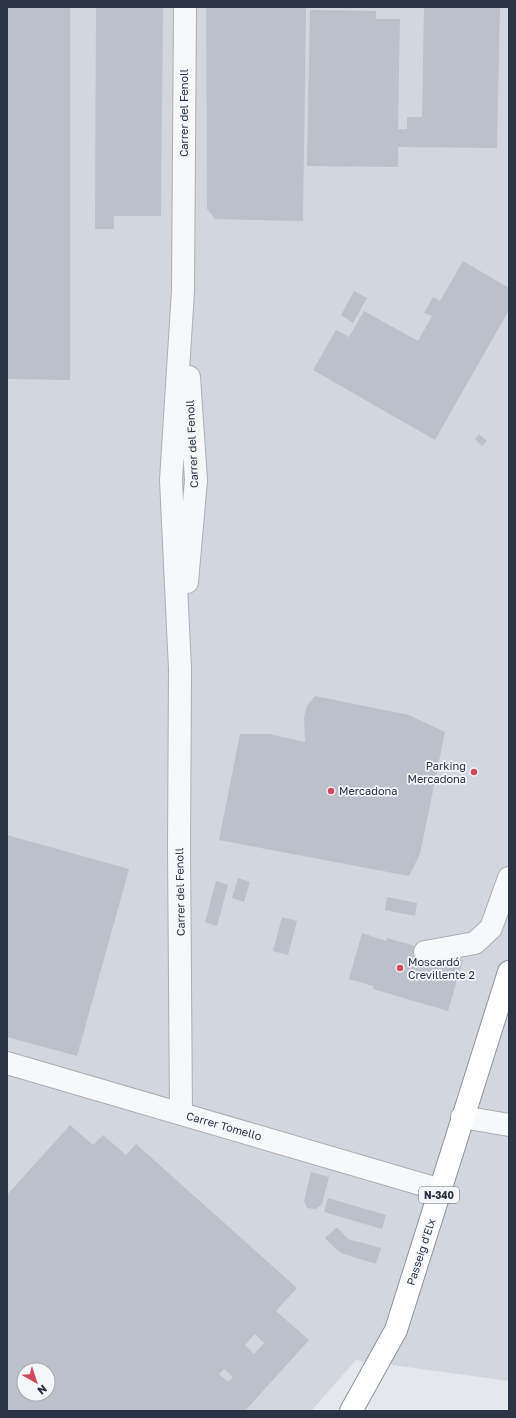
<svg xmlns="http://www.w3.org/2000/svg" width="516" height="1418" font-family="'Golos Text',sans-serif">
	<style>
		.built { fill: #d2d6de; fill-rule: evenodd }
		.building { fill: #bbc0ca; fill-rule: evenodd }
		.lines { fill: none; stroke-linecap: round; stroke-linejoin: round }
		.minor-casing { stroke: #a9aeb7; stroke-width: 24 }
		.highway-casing { stroke: #8b94a3; stroke-width: 24 }
		.minor { stroke: #f7f8fa; stroke-width: 22 }
		.highway { stroke: #fff; stroke-width: 22 }
		.poi-dot { fill: #d1495b; stroke: #f4f6f9; stroke-width: 1.5 }
		.labels { text-anchor: middle; stroke-width: 3.5; stroke-linejoin: round; paint-order: stroke }
		.shield { fill: #f4f6f9; stroke: #676e7b; stroke-width: 1 }
		.shield-label { font-size: 10px; font-weight: bold; fill: #2b3445 }
		.street-label { font-size: 11px; fill: #2b3445; stroke: #f4f6f9 }
		.poi-label { font-size: 11px; fill: #2b3445; stroke: #f4f6f9; text-anchor: start }
	</style>
	<rect width="100%" height="100%" fill="#e4e7ec"/>
	<!-- built -->
	<path class="built" d="M 7,7 L 509,7 L 509,1381 L 356,1360 L 311,1411 L 7,1411 ZM 24,1370 L 48,1370 L 48,1394 L 24,1394 Z"/>
	<!-- building -->
	<path class="building" d="M 7,7 L 70,7 L 70,380 L 7,379 Z
		M 96,7 L 163,7 L 161,216 L 114,216 L 114,229 L 95,229 Z
		M 206,7 L 306,7 L 303,221 L 215,219 L 207,209 Z
		M 424,7 L 500,7 L 497,148 L 398,147 L 398,167 L 307,166 L 310,10 L 376,11 L 376,19 L 400,19 L 398,129 L 407,129 L 407,117 L 422,117 Z
		M 463,261 L 509,288 L 509,310 L 435,440 L 313,370 L 336,330 L 349,337 L 364,311 L 418,341 L 432,316 L 424,313 L 433,297 L 440,301 Z
		M 354,291 L 367,298 L 353,323 L 341,315 Z
		M 479,434 L 487,441 L 482,446 L 475,439 Z
		M 315,696 L 409,715 L 445,732 L 420,854 L 409,876 L 219,840 L 240,734 L 269,734 L 305,742 L 304,717 L 307,706 Z
		M 7,835 L 129,869 L 77,1056 L 7,1037 Z
		M 238,878 L 250,882 L 244,902 L 232,898 Z
		M 216,881 L 228,885 L 217,926 L 205,922 Z
		M 387,897 L 417,903 L 415,916 L 385,910 Z
		M 282,917 L 297,921 L 288,955 L 273,951 Z
		M 362,933 L 386,941 L 387,938 L 463,960 L 448,1011 L 373,989 L 373,986 L 349,979 Z
		M 70,1125 L 93,1145 L 103,1135 L 126,1155 L 136,1144 L 297,1288 L 276,1311 L 309,1340 L 245,1411 L 7,1411 L 7,1195 ZM 255,1334 L 264,1343 L 254,1354 L 245,1345 ZM 224,1369 L 233,1377 L 228,1382 L 219,1374 ZM 24,1370 L 48,1370 L 48,1394 L 24,1394 Z
		M 311,1172 L 329,1177 L 322,1204 L 316,1209 L 307,1208 L 304,1201 Z
		M 328,1198 L 386,1215 L 382,1229 L 324,1212 Z
		M 337,1227 L 348,1239 L 381,1248 L 376,1264 L 344,1254 L 337,1250 L 325,1238 Z"/>
	<g class="lines">
		<!-- minor casing -->
		<g class="minor-casing">
			<path id="minor" d="M 187,582 L 196,480 L 189,377
				M 425,952 L 475,943 L 491,928 L 509,878
				M 7,1063 L 441,1190
				M 181,1114 L 179,848 L 180,669 L 171,480 L 183,291 L 185,7
				M 462,1117 L 509,1125"/>
		</g>
		<!-- highway casing -->
		<g class="highway-casing">
			<path id="highway" d="M 351,1411 L 396,1330 L 509,972"/>
		</g>
		<!-- minor -->
		<use href="#minor" class="minor"/>
		<!-- highway -->
		<use href="#highway" class="highway"/>
	</g>
	<!-- markers -->
	<g class="poi-dot">
		<circle cx="474" cy="772" r="4"/>
		<circle cx="331" cy="791" r="4"/>
		<circle cx="400" cy="968" r="4"/>
	</g>
	<g class="labels">
		<!-- shield labels -->
		<rect class="shield" x="419" y="1187" width="40" height="16" rx="3"/>
		<g class="shield-label">
			<text x="439" y="1199">N-340</text>
		</g>
		<!-- street labels -->
		<g class="street-label">
			<text transform="translate(184 113) rotate(-90)" y="4">Carrer del Fenoll</text>
			<text transform="translate(192 444) rotate(-93)" y="4">Carrer del Fenoll</text>
			<text transform="translate(180 892) rotate(-91)" y="4">Carrer del Fenoll</text>
			<text transform="translate(224 1126) rotate(16)" y="4">Carrer Tomello</text>
			<text transform="translate(421 1252) rotate(-72)" y="4">Passeig d'Elx</text>
		</g>
		<!-- poi labels -->
		<g class="poi-label">
			<text x="466" y="770" text-anchor="end">Parking<tspan x="466" dy="13">Mercadona</tspan></text>
			<text x="339" y="795">Mercadona</text>
			<text x="408" y="966">Moscardó<tspan x="408" dy="13">Crevillente 2</tspan></text>
		</g>
	</g>
	<!-- border -->
	<rect width="516" height="1418" fill="none" stroke="#2b3445" stroke-width="16"/>
	<!-- north arrow -->
	<g transform="translate(36 1382) rotate(141)"><circle r="19" fill="#f4f6f9" stroke="#a4a8b1"/>
	<path d="M0-3L7 15L0 10L-7 15Z" fill="#d1495b"/>
	<text y="-6" font-size="11" font-weight="bold" text-anchor="middle" fill="#2b3445">N</text>
	</g>
</svg>
